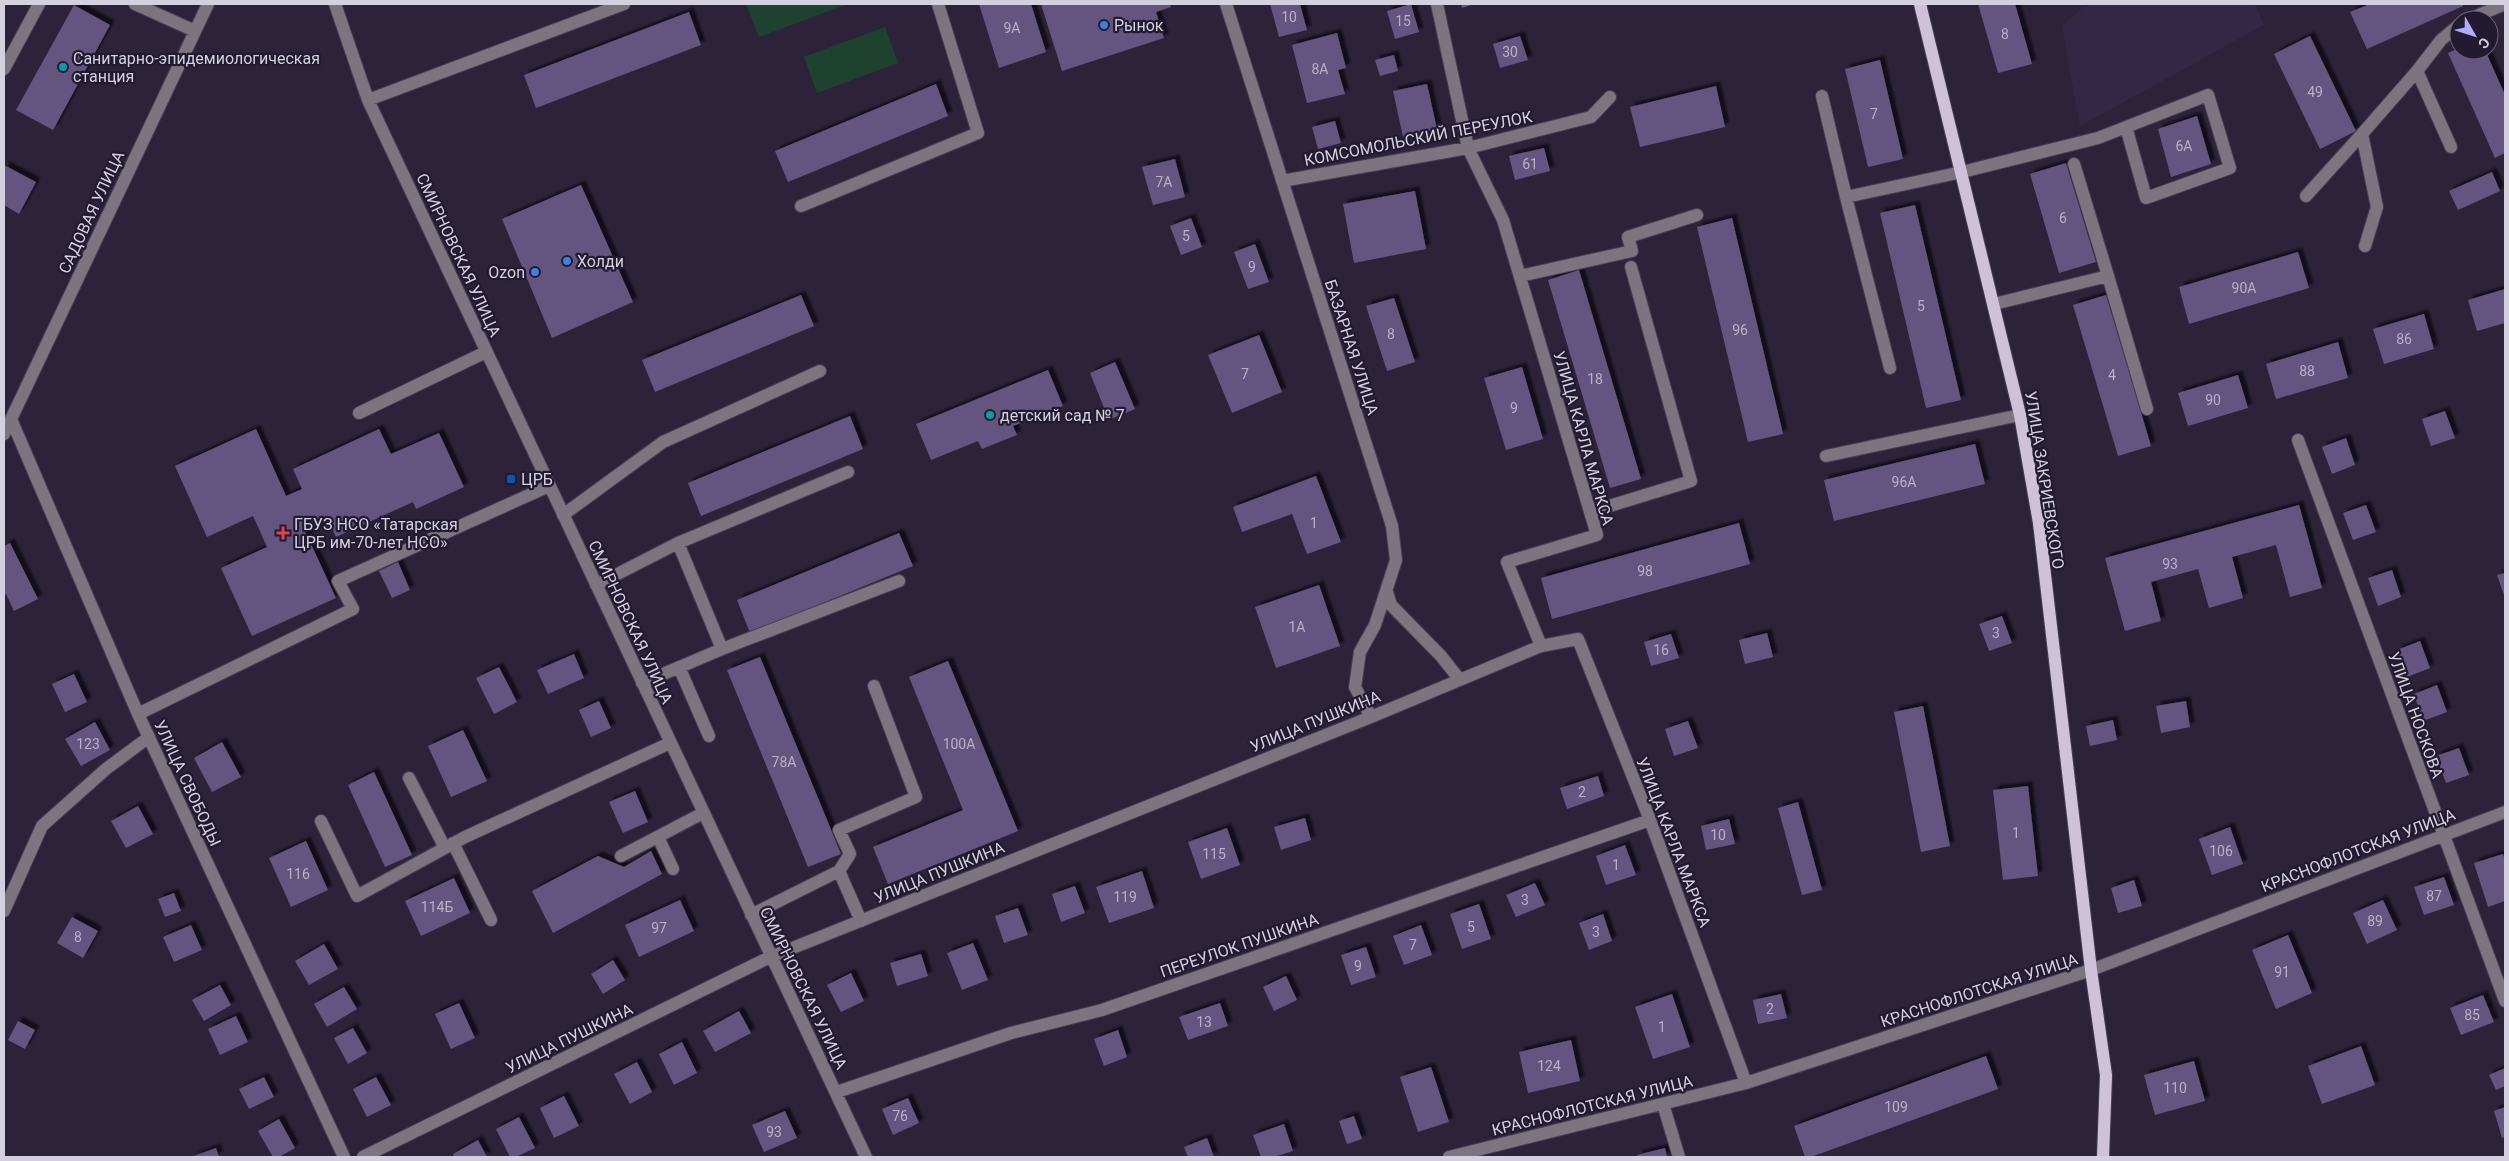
<svg xmlns="http://www.w3.org/2000/svg" width="2509" height="1161" font-family="Roboto,sans-serif">
	<style>
		.built { fill: #332746 }
		.green { fill: #1e422f }
		.building { fill: #63547f; filter: url(#shadow) }
		.lines { fill: none; stroke-linecap: round; stroke-linejoin: round }
		.minor-casing { stroke: #473f55; stroke-width: 14 }
		.major-casing { stroke: #473f55; stroke-width: 14 }
		.minor { stroke: #7c7481; stroke-width: 12 }
		.major { stroke: #d0c1da; stroke-width: 12 }
		.shop-dot { fill: #3f7fe0; stroke: #221a31; stroke-width: 2 }
		.culture-dot { fill: #0f9aa8; stroke: #221a31; stroke-width: 2 }
		.transit-dot { fill: #1a4fb4; stroke: #221a31; stroke-width: 2 }
		.health-dot { fill: #e0444e; stroke: #221a31; stroke-width: 2 }
		.labels { text-anchor: middle; stroke-width: 4.5; stroke-linejoin: round; paint-order: stroke }
		.number-label { font-size: 14px; fill: #b8b1c8 }
		.poi-label { font-size: 16px; fill: #d5d0e0; stroke: #221a31; text-anchor: start }
		.street-label { font-size: 16px; fill: #d5d0e0; stroke: #221a31 }
	</style>
	<defs>
		<filter id="shadow"><feDropShadow dx="4.5" dy="-4.5" stdDeviation="1" flood-color="#0009"/></filter>
	</defs>
	<rect width="100%" height="100%" fill="#2c233b"/>
	<!-- built -->
	<path class="built" d="M 2087,4 L 2255,4 L 2264,25 L 2080,126 L 2062,26 Z"/>
	<!-- green -->
	<path class="green" d="M 746,4 L 848,4 L 759,37 Z
		M 885,27 L 898,63 L 817,93 L 804,57 Z"/>
	<!-- building -->
	<path class="building" d="M 979,4 L 1031,4 L 1046,52 L 999,68 Z
		M 1041,4 L 1170,4 L 1171,7 L 1156,12 L 1164,38 L 1062,71 Z
		M 1270,4 L 1300,4 L 1307,30 L 1279,37 Z
		M 1411,4 L 1419,32 L 1395,39 L 1387,11 Z
		M 1461,4 L 1474,4 L 1462,8 Z
		M 1978,4 L 2015,4 L 2032,64 L 1998,73 Z
		M 2370,4 L 2462,4 L 2463,6 L 2367,49 L 2350,12 Z
		M 74,5 L 110,25 L 53,130 L 16,110 Z
		M 689,12 L 701,45 L 536,108 L 524,75 Z
		M 1337,33 L 1346,68 L 1338,70 L 1345,94 L 1307,103 L 1292,45 Z
		M 1520,36 L 1528,60 L 1500,68 L 1493,44 Z
		M 2310,36 L 2356,131 L 2320,149 L 2274,54 Z
		M 2459,48 L 2459,50 L 2485,50 L 2505,95 L 2505,153 L 2495,158 L 2448,53 Z
		M 1394,55 L 1398,71 L 1380,76 L 1375,60 Z
		M 1880,60 L 1903,159 L 1868,167 L 1845,69 Z
		M 936,84 L 948,116 L 788,182 L 775,151 Z
		M 1427,84 L 1437,129 L 1403,137 L 1393,91 Z
		M 1716,86 L 1725,127 L 1640,147 L 1630,107 Z
		M 2197,116 L 2211,164 L 2171,177 L 2158,129 Z
		M 1335,121 L 1341,143 L 1318,149 L 1312,127 Z
		M 1544,148 L 1550,171 L 1515,180 L 1509,156 Z
		M 1175,159 L 1185,197 L 1153,205 L 1142,167 Z
		M 2066,163 L 2096,262 L 2059,273 L 2030,174 Z
		M 4,165 L 36,182 L 19,214 L 4,205 Z
		M 2492,172 L 2500,191 L 2458,210 L 2449,191 Z
		M 581,185 L 633,302 L 552,338 L 502,219 Z
		M 1415,191 L 1426,249 L 1354,263 L 1343,204 Z
		M 1915,205 L 1961,400 L 1926,408 L 1880,213 Z
		M 1191,218 L 1202,247 L 1181,255 L 1170,226 Z
		M 1732,218 L 1783,434 L 1748,442 L 1697,227 Z
		M 1255,244 L 1269,282 L 1248,289 L 1234,252 Z
		M 2298,252 L 2309,288 L 2189,324 L 2179,287 Z
		M 1579,270 L 1641,479 L 1610,488 L 1548,280 Z
		M 2505,289 L 2505,323 L 2477,331 L 2468,300 Z
		M 801,295 L 814,326 L 655,392 L 642,360 Z
		M 2106,295 L 2151,446 L 2118,456 L 2073,305 Z
		M 1394,298 L 1415,362 L 1387,371 L 1366,306 Z
		M 2424,314 L 2434,349 L 2384,364 L 2373,329 Z
		M 1259,335 L 1282,392 L 1232,413 L 1208,355 Z
		M 2338,342 L 2348,378 L 2276,399 L 2266,364 Z
		M 1115,362 L 1135,409 L 1109,420 L 1090,373 Z
		M 1522,367 L 1543,439 L 1506,450 L 1484,378 Z
		M 1048,370 L 1063,406 L 1013,426 L 1017,435 L 982,449 L 978,441 L 931,460 L 916,424 Z
		M 2238,375 L 2248,408 L 2188,426 L 2178,393 Z
		M 2445,411 L 2455,438 L 2431,446 L 2422,419 Z
		M 850,416 L 863,449 L 701,516 L 688,483 Z
		M 256,429 L 286,496 L 302,489 L 293,469 L 379,429 L 391,454 L 439,433 L 464,487 L 416,509 L 413,502 L 336,537 L 328,519 L 304,529 L 336,598 L 252,636 L 221,568 L 267,547 L 253,516 L 207,537 L 175,466 Z
		M 2346,438 L 2355,465 L 2332,474 L 2322,447 Z
		M 1975,444 L 1985,484 L 1834,521 L 1824,480 Z
		M 1316,476 L 1341,542 L 1307,554 L 1292,514 L 1242,532 L 1233,507 Z
		M 2299,505 L 2322,588 L 2290,597 L 2276,545 L 2232,557 L 2243,598 L 2209,608 L 2198,569 L 2151,582 L 2161,621 L 2125,631 L 2105,558 Z
		M 2366,505 L 2376,532 L 2353,540 L 2343,513 Z
		M 1739,523 L 1750,564 L 1552,619 L 1541,578 Z
		M 899,533 L 913,566 L 750,633 L 737,600 Z
		M 10,543 L 38,599 L 14,611 L 6,594 L 4,595 L 4,546 Z
		M 398,562 L 410,590 L 392,598 L 379,571 Z
		M 2392,570 L 2401,597 L 2378,606 L 2368,578 Z
		M 2505,573 L 2505,598 L 2497,575 Z
		M 1319,585 L 1340,646 L 1276,668 L 1255,607 Z
		M 2002,616 L 2012,643 L 1989,651 L 1979,624 Z
		M 1767,633 L 1773,657 L 1745,664 L 1739,640 Z
		M 1671,634 L 1679,658 L 1651,666 L 1644,642 Z
		M 2420,641 L 2430,668 L 2407,677 L 2397,650 Z
		M 574,654 L 584,678 L 548,694 L 537,670 Z
		M 760,657 L 841,854 L 808,867 L 727,670 Z
		M 948,661 L 1018,831 L 888,884 L 873,847 L 963,810 L 909,677 Z
		M 499,667 L 517,702 L 494,714 L 476,678 Z
		M 74,674 L 87,702 L 65,712 L 52,684 Z
		M 2437,685 L 2447,712 L 2423,721 L 2414,694 Z
		M 599,701 L 611,728 L 591,737 L 579,710 Z
		M 2186,701 L 2190,727 L 2161,733 L 2156,706 Z
		M 1923,706 L 1950,846 L 1921,852 L 1894,712 Z
		M 2113,720 L 2117,740 L 2090,746 L 2086,726 Z
		M 1688,721 L 1698,748 L 1674,756 L 1665,729 Z
		M 95,722 L 110,750 L 81,766 L 65,739 Z
		M 463,730 L 487,781 L 451,797 L 428,746 Z
		M 222,742 L 241,777 L 212,792 L 194,758 Z
		M 2459,748 L 2469,775 L 2446,783 L 2436,756 Z
		M 374,772 L 412,855 L 385,867 L 348,785 Z
		M 1598,776 L 1604,796 L 1567,809 L 1560,788 Z
		M 2028,786 L 2038,876 L 2003,880 L 1993,790 Z
		M 635,791 L 648,822 L 623,833 L 609,802 Z
		M 1798,802 L 1822,890 L 1802,895 L 1778,808 Z
		M 138,806 L 153,834 L 126,848 L 111,821 Z
		M 1305,818 L 1311,840 L 1281,850 L 1274,827 Z
		M 1729,819 L 1735,844 L 1706,850 L 1701,826 Z
		M 2230,827 L 2243,864 L 2212,875 L 2199,839 Z
		M 1227,828 L 1240,865 L 1201,879 L 1188,842 Z
		M 306,841 L 328,890 L 291,907 L 269,858 Z
		M 1625,845 L 1636,875 L 1606,885 L 1596,856 Z
		M 651,851 L 662,874 L 553,933 L 532,891 L 598,856 L 624,867 Z
		M 2503,854 L 2505,861 L 2505,901 L 2488,907 L 2474,863 Z
		M 1142,871 L 1154,908 L 1109,923 L 1096,887 Z
		M 2444,877 L 2454,905 L 2424,915 L 2414,887 Z
		M 454,878 L 470,913 L 421,936 L 405,901 Z
		M 2134,880 L 2142,906 L 2118,913 L 2111,888 Z
		M 1535,883 L 1545,905 L 1516,917 L 1506,895 Z
		M 1075,886 L 1085,913 L 1061,922 L 1052,894 Z
		M 174,893 L 181,911 L 165,917 L 158,899 Z
		M 680,900 L 694,931 L 639,957 L 625,925 Z
		M 2383,900 L 2397,930 L 2367,944 L 2353,913 Z
		M 1479,904 L 1491,939 L 1462,949 L 1450,914 Z
		M 1018,908 L 1028,935 L 1004,943 L 995,916 Z
		M 1603,914 L 1612,941 L 1589,950 L 1579,923 Z
		M 72,917 L 98,931 L 83,958 L 57,943 Z
		M 191,925 L 202,950 L 174,962 L 163,937 Z
		M 1421,925 L 1432,955 L 1404,965 L 1393,936 Z
		M 2288,935 L 2312,993 L 2276,1009 L 2252,950 Z
		M 973,943 L 988,980 L 962,990 L 947,953 Z
		M 324,944 L 338,969 L 309,985 L 295,961 Z
		M 1366,947 L 1376,977 L 1351,985 L 1341,955 Z
		M 921,954 L 928,976 L 897,986 L 890,963 Z
		M 613,960 L 625,980 L 603,994 L 591,974 Z
		M 851,973 L 864,1001 L 841,1012 L 827,985 Z
		M 1286,976 L 1297,1000 L 1274,1011 L 1263,987 Z
		M 220,985 L 231,1005 L 204,1021 L 192,1000 Z
		M 344,987 L 357,1009 L 327,1027 L 314,1004 Z
		M 1672,994 L 1690,1047 L 1653,1059 L 1635,1007 Z
		M 1781,994 L 1787,1018 L 1758,1024 L 1753,1000 Z
		M 2483,995 L 2494,1022 L 2461,1035 L 2450,1008 Z
		M 459,1003 L 475,1038 L 451,1049 L 435,1014 Z
		M 1220,1003 L 1228,1026 L 1188,1040 L 1179,1017 Z
		M 739,1011 L 751,1033 L 715,1052 L 703,1031 Z
		M 236,1016 L 248,1042 L 220,1055 L 208,1029 Z
		M 18,1021 L 35,1030 L 25,1049 L 8,1040 Z
		M 353,1028 L 367,1053 L 348,1064 L 334,1038 Z
		M 1118,1030 L 1127,1057 L 1104,1066 L 1094,1039 Z
		M 1571,1040 L 1580,1081 L 1528,1093 L 1519,1052 Z
		M 682,1042 L 697,1073 L 674,1085 L 659,1054 Z
		M 2361,1046 L 2375,1085 L 2322,1104 L 2308,1066 Z
		M 1986,1056 L 1998,1089 L 1811,1157 L 1805,1157 L 1794,1126 Z
		M 2194,1061 L 2205,1101 L 2155,1115 L 2144,1075 Z
		M 637,1062 L 652,1092 L 630,1104 L 614,1074 Z
		M 1431,1067 L 1449,1122 L 1418,1132 L 1400,1077 Z
		M 2505,1068 L 2505,1086 L 2496,1090 L 2489,1075 Z
		M 264,1077 L 274,1097 L 249,1109 L 239,1089 Z
		M 376,1077 L 391,1105 L 367,1117 L 353,1089 Z
		M 564,1096 L 579,1126 L 554,1138 L 540,1108 Z
		M 908,1098 L 919,1123 L 893,1135 L 882,1109 Z
		M 2505,1107 L 2505,1137 L 2502,1138 L 2494,1111 Z
		M 785,1111 L 797,1138 L 764,1152 L 752,1125 Z
		M 1354,1116 L 1362,1139 L 1347,1144 L 1339,1121 Z
		M 519,1117 L 535,1148 L 516,1157 L 510,1157 L 496,1129 Z
		M 279,1119 L 295,1148 L 279,1157 L 273,1157 L 258,1131 Z
		M 1284,1124 L 1293,1151 L 1274,1157 L 1261,1157 L 1253,1135 Z
		M 1207,1138 L 1214,1157 L 1188,1157 L 1184,1147 Z
		M 478,1140 L 487,1157 L 454,1157 L 453,1154 Z
		M 216,1148 L 219,1157 L 191,1157 Z
		M 1665,1148 L 1667,1157 L 1638,1157 L 1637,1155 Z"/>
	<g class="lines">
		<!-- minor casing -->
		<g class="minor-casing">
			<path id="minor" d="M 135,4 L 195,31
				M 335,4 L 368,100 L 866,1157
				M 1226,4 L 1392,526 L 1396,560 L 1375,625 L 1360,652 L 1355,687 L 1371,717
				M 1437,4 L 1468,148 L 1503,220 L 1597,535 L 1507,562 L 1541,646 L 1578,639 L 1650,820 L 1746,1083
				M 2467,20 L 2505,4
				M 4,69 L 39,4
				M 1822,96 L 1846,197 L 1962,172 L 2098,138 L 2208,95 L 2230,168 L 2146,198 L 2126,127
				M 368,100 L 624,4
				M 2451,147 L 2417,71 L 2441,40 L 2459,25
				M 2074,164 L 2108,276
				M 1282,181 L 1468,148 L 1591,117 L 1610,97
				M 2306,196 L 2362,134
				M 1846,197 L 1890,368
				M 801,206 L 978,133 L 938,4
				M 2365,246 L 2377,207 L 2362,134 L 2417,71
				M 1520,276 L 1632,251 L 1628,237 L 1697,215
				M 1994,304 L 2108,276 L 2147,409
				M 359,413 L 486,352
				M 11,419 L 138,714 L 344,1157
				M 4,434 L 208,4
				M 2298,440 L 2505,1001
				M 1826,456 L 2020,415
				M 1590,512 L 1691,481 L 1631,267
				M 563,515 L 663,442 L 820,371
				M 678,543 L 848,472
				M 596,585 L 678,543 L 722,649 L 642,683
				M 1387,592 L 1391,605 L 1441,656 L 1460,680
				M 722,649 L 899,581
				M 679,667 L 709,736
				M 138,714 L 353,609 L 338,581 L 549,486
				M 409,778 L 445,848
				M 321,821 L 357,896 L 465,837 L 670,743
				M 658,837 L 673,869
				M 453,843 L 491,920
				M 621,856 L 703,813
				M 839,871 L 850,854 L 839,830 L 916,797 L 874,686
				M 4,911 L 42,826 L 106,769 L 149,737
				M 751,915 L 839,871 L 861,921
				M 837,1092 L 1011,1033 L 1102,1010 L 1650,820
				M 1663,1104 L 1679,1157
				M 363,1157 L 770,957 L 1371,717 L 1541,646
				M 1449,1157 L 1746,1083 L 2091,970 L 2505,812"/>
		</g>
		<!-- major casing -->
		<g class="major-casing">
			<path id="major" d="M 1920,4 L 2020,415 L 2039,523 L 2091,970 L 2106,1075 L 2103,1157"/>
		</g>
		<!-- minor -->
		<use href="#minor" class="minor"/>
		<!-- major -->
		<use href="#major" class="major"/>
	</g>
	<!-- markers -->
	<g class="shop-dot">
		<circle cx="1104" cy="25" r="5"/>
		<circle cx="567" cy="261" r="5"/>
		<circle cx="535" cy="272" r="5"/>
	</g>
	<g class="culture-dot">
		<circle cx="63" cy="67" r="5"/>
		<circle cx="990" cy="415" r="5"/>
	</g>
	<rect class="transit-dot" x="506" y="474" width="10" height="10" rx="2.5"/>
	<path class="health-dot" d="M280.5 525.5h5v5h5v5h-5v5h-5v-5h-5v-5h5z"/>
	<g class="labels">
		<!-- number labels -->
		<g class="number-label">
			<text x="1289" y="22">10</text>
			<text x="1403" y="26">15</text>
			<text x="1012" y="33">9А</text>
			<text x="2005" y="39">8</text>
			<text x="1510" y="57">30</text>
			<text x="1320" y="74">8А</text>
			<text x="2315" y="97">49</text>
			<text x="1874" y="119">7</text>
			<text x="2184" y="151">6А</text>
			<text x="1530" y="169">61</text>
			<text x="1164" y="187">7А</text>
			<text x="2063" y="223">6</text>
			<text x="1186" y="241">5</text>
			<text x="1252" y="272">9</text>
			<text x="2244" y="293">90А</text>
			<text x="1921" y="311">5</text>
			<text x="1740" y="335">96</text>
			<text x="1391" y="339">8</text>
			<text x="2404" y="344">86</text>
			<text x="2307" y="376">88</text>
			<text x="1245" y="379">7</text>
			<text x="2112" y="380">4</text>
			<text x="1595" y="384">18</text>
			<text x="2213" y="405">90</text>
			<text x="1514" y="413">9</text>
			<text x="1904" y="487">96А</text>
			<text x="1314" y="528">1</text>
			<text x="2170" y="569">93</text>
			<text x="1645" y="576">98</text>
			<text x="1297" y="632">1А</text>
			<text x="1996" y="638">3</text>
			<text x="1661" y="655">16</text>
			<text x="88" y="749">123</text>
			<text x="959" y="749">100А</text>
			<text x="784" y="767">78А</text>
			<text x="1582" y="797">2</text>
			<text x="2016" y="838">1</text>
			<text x="1718" y="840">10</text>
			<text x="2221" y="856">106</text>
			<text x="1214" y="859">115</text>
			<text x="1616" y="870">1</text>
			<text x="298" y="879">116</text>
			<text x="2434" y="901">87</text>
			<text x="1125" y="902">119</text>
			<text x="1525" y="905">3</text>
			<text x="437" y="912">114Б</text>
			<text x="2375" y="926">89</text>
			<text x="1471" y="932">5</text>
			<text x="659" y="933">97</text>
			<text x="1596" y="937">3</text>
			<text x="78" y="942">8</text>
			<text x="1413" y="950">7</text>
			<text x="1358" y="971">9</text>
			<text x="2282" y="977">91</text>
			<text x="1770" y="1014">2</text>
			<text x="2472" y="1020">85</text>
			<text x="1204" y="1027">13</text>
			<text x="1662" y="1032">1</text>
			<text x="1549" y="1071">124</text>
			<text x="2175" y="1093">110</text>
			<text x="1896" y="1112">109</text>
			<text x="900" y="1121">76</text>
			<text x="774" y="1137">93</text>
		</g>
		<!-- poi labels -->
		<g class="poi-label">
			<text x="1114" y="31">Рынок</text>
			<text x="73" y="64">Санитарно-эпидемиологическая<tspan x="73" dy="18">станция</tspan></text>
			<text x="577" y="267">Холди</text>
			<text x="525" y="278" text-anchor="end">Ozon</text>
			<text x="1000" y="421">детский сад № 7</text>
			<text x="521" y="485">ЦРБ</text>
			<text x="294" y="530">ГБУЗ НСО «Татарская<tspan x="294" dy="18">ЦРБ им-70-лет НСО»</tspan></text>
		</g>
		<!-- street labels -->
		<g class="street-label">
			<text transform="translate(1418 138) rotate(-11)" y="6">КОМСОМОЛЬСКИЙ ПЕРЕУЛОК</text>
			<text transform="translate(91 212) rotate(-65)" y="6">САДОВАЯ УЛИЦА</text>
			<text transform="translate(459 255) rotate(65)" y="6">СМИРНОВСКАЯ УЛИЦА</text>
			<text transform="translate(1352 347) rotate(72)" y="6">БАЗАРНАЯ УЛИЦА</text>
			<text transform="translate(1584 438) rotate(74)" y="6">УЛИЦА КАРЛА МАРКСА</text>
			<text transform="translate(2045 480) rotate(81)" y="6">УЛИЦА ЗАКРИЕВСКОГО</text>
			<text transform="translate(631 622) rotate(65)" y="6">СМИРНОВСКАЯ УЛИЦА</text>
			<text transform="translate(2416 715) rotate(70)" y="6">УЛИЦА НОСКОВА</text>
			<text transform="translate(1315 721) rotate(-22)" y="6">УЛИЦА ПУШКИНА</text>
			<text transform="translate(188 783) rotate(65)" y="6">УЛИЦА СВОБОДЫ</text>
			<text transform="translate(1674 842) rotate(69)" y="6">УЛИЦА КАРЛА МАРКСА</text>
			<text transform="translate(2358 850) rotate(-21)" y="6">КРАСНОФЛОТСКАЯ УЛИЦА</text>
			<text transform="translate(939 872) rotate(-22)" y="6">УЛИЦА ПУШКИНА</text>
			<text transform="translate(1239 945) rotate(-19)" y="6">ПЕРЕУЛОК ПУШКИНА</text>
			<text transform="translate(804 988) rotate(64)" y="6">СМИРНОВСКАЯ УЛИЦА</text>
			<text transform="translate(1979 990) rotate(-18)" y="6">КРАСНОФЛОТСКАЯ УЛИЦА</text>
			<text transform="translate(569 1038) rotate(-26)" y="6">УЛИЦА ПУШКИНА</text>
			<text transform="translate(1592 1105) rotate(-14)" y="6">КРАСНОФЛОТСКАЯ УЛИЦА</text>
		</g>
	</g>
	<!-- border -->
	<rect width="2509" height="1161" fill="none" stroke="#d5d0e0" stroke-width="10"/>
	<!-- north arrow -->
	<g transform="translate(2474 35) rotate(129)"><circle r="24" fill="#221a31" stroke="#6a6377"/>
	<path d="M0-4L9 19L0 12L-9 19Z" fill="#b3adf9"/>
	<text y="-8" font-size="14" font-weight="bold" text-anchor="middle" fill="#d5d0e0">С</text>
	</g>
</svg>
